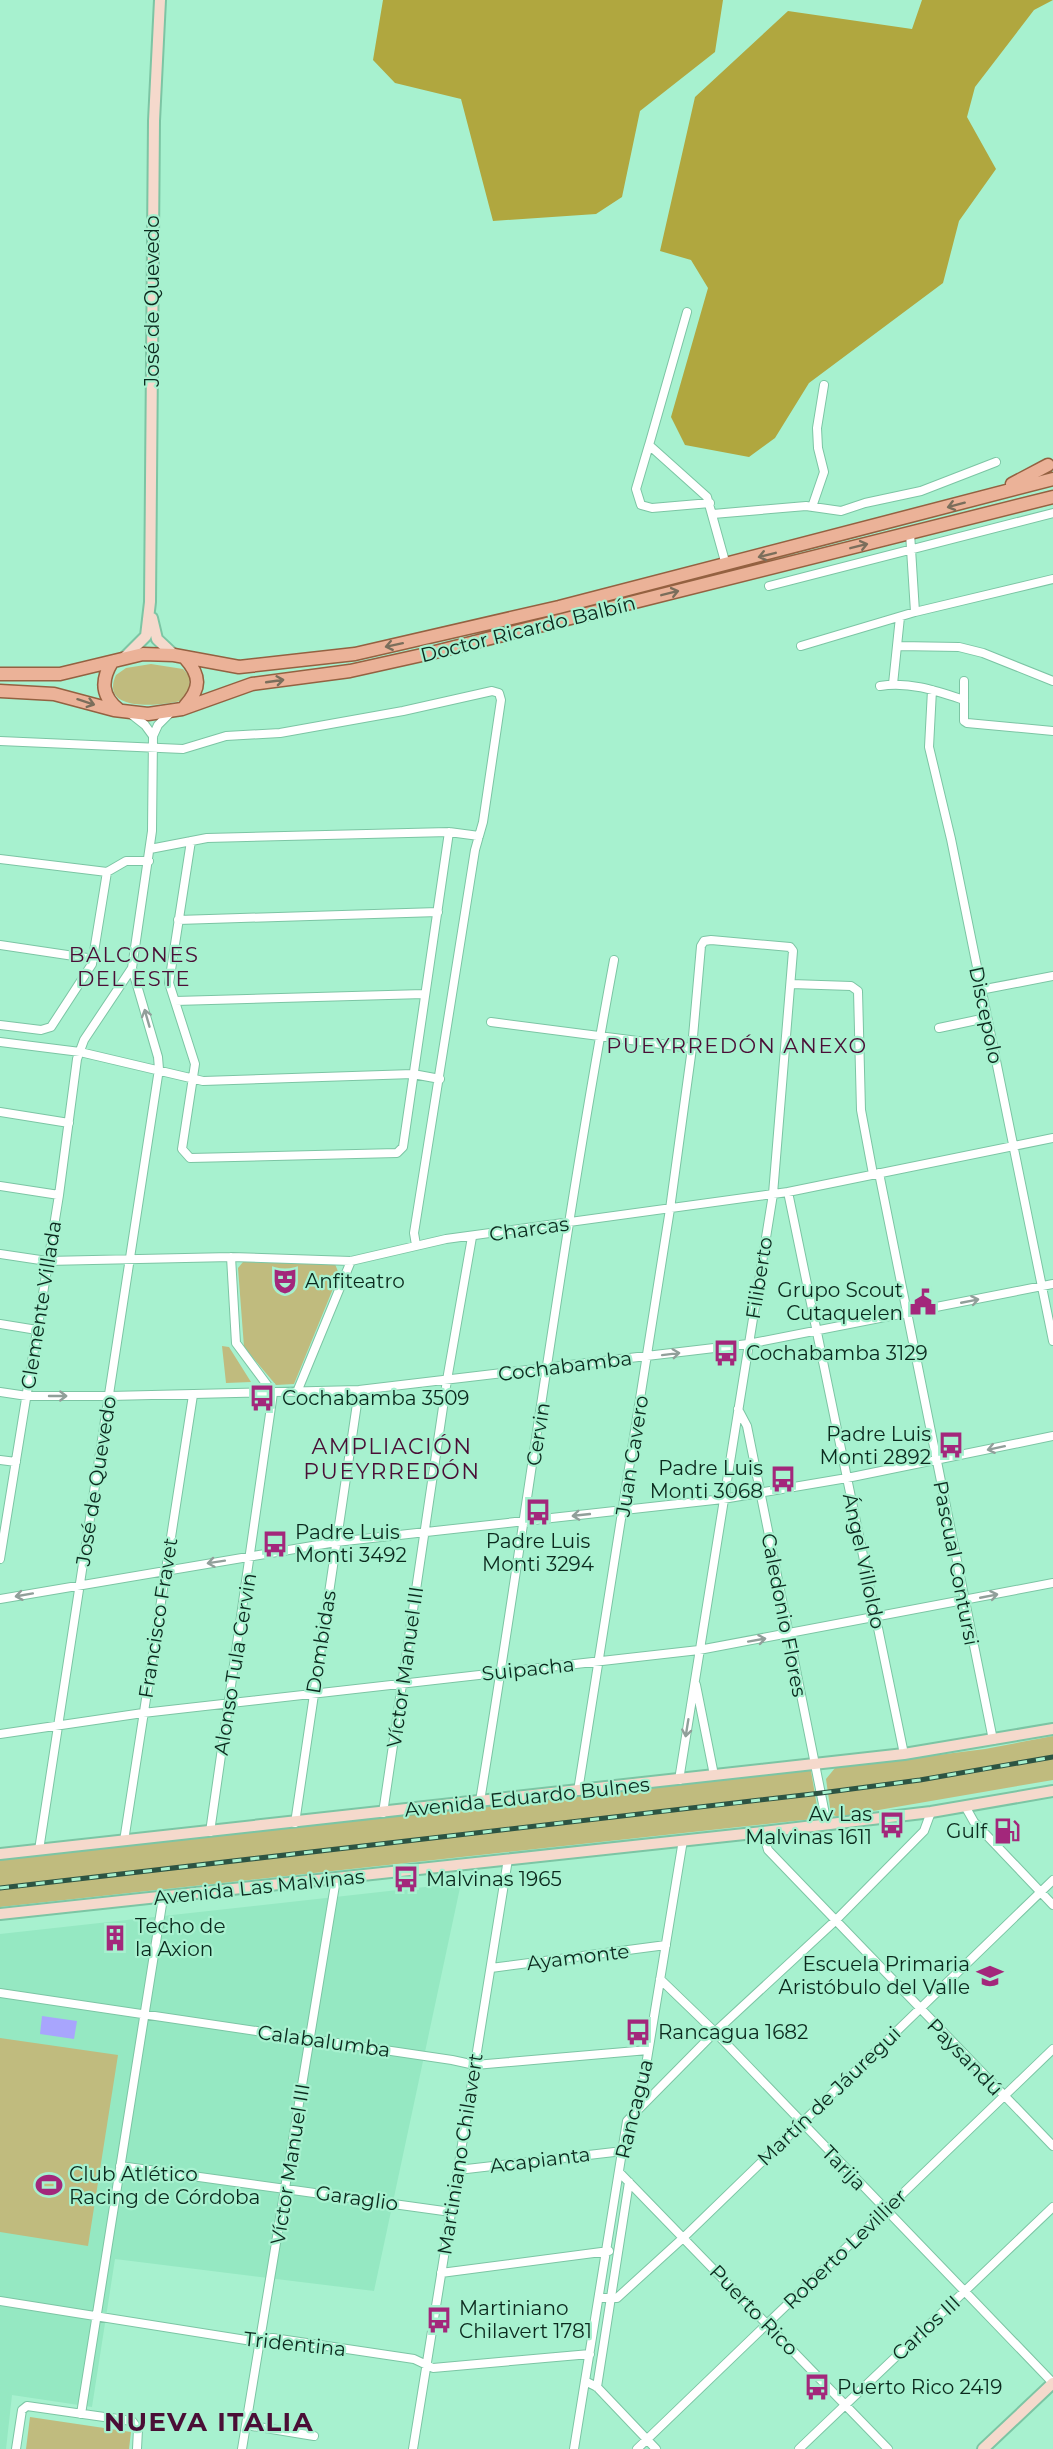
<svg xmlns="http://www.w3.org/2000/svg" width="1053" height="2449" font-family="Montserrat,sans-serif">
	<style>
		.built { fill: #95e8c2 }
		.green { fill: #c0bb7e }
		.forest { fill: #b0a73f }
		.water { fill: #a8a5fd }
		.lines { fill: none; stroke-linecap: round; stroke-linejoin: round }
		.minor-casing { stroke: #7cc5a4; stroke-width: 10 }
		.secondary-casing { stroke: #7cc5a4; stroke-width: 14 }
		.primary-casing { stroke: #946141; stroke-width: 15 }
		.minor { stroke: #fff; stroke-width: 8 }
		.secondary { stroke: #f5d9cc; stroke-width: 10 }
		.primary { stroke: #ebb298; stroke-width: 12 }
		.rail-casing { stroke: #2c5443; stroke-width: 5 }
		.rail { stroke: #a7f1cf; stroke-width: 3; stroke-dasharray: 9; stroke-linecap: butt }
		.oneway { stroke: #7b6e5b }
		.oneway2 { stroke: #919f9a }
		.labels { text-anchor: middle; stroke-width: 4.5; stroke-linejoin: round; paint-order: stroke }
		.street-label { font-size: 20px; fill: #0b2a1e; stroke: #a7f1cf }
		.poi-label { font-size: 20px; fill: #0b2a1e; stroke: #a7f1cf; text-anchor: start }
		.neighbourhood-label { font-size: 21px; letter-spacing: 1.5px; fill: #4a0e36; stroke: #a7f1cf }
		.quarter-label { font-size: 22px; letter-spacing: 1.5px; fill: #4a0e36; stroke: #a7f1cf }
		.district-label { font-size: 26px; font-weight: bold; letter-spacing: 1.5px; fill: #4a0e36; stroke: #a7f1cf }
	</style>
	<rect width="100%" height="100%" fill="#a7f1cf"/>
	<!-- built -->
	<path class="built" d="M 461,1883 L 374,2291 L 115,2259 L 92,2407 L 12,2395 L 6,2449 L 0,2449 L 0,1934 Z"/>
	<!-- green -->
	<path class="green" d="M 151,664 L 183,669 L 190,677 L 189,690 L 180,701 C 159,706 99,712 116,675 L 126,668 Z
		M 243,1262 L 335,1264 L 339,1274 L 294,1384 L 276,1385 L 244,1347 L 238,1268 Z
		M 222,1346 L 229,1347 L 251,1382 L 226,1383 Z
		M 1053,1736 L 1053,1780 L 838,1817 L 831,1814 L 826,1779 L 835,1768 L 985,1749 Z
		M 801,1770 L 811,1771 L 818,1812 L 813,1819 L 0,1907 L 0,1856 Z
		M 0,2038 L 118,2055 L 88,2246 L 0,2232 Z
		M 30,2417 L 131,2432 L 129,2449 L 26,2449 Z"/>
	<!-- forest -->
	<path class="forest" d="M 383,0 L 723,0 L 715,52 L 640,111 L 622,197 L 596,214 L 493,221 L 461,99 L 395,83 L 373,60 Z
		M 922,0 L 1053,0 L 1034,10 L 975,87 L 967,117 L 996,169 L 959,221 L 943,283 L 809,383 L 775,438 L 749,457 L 685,445 L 671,417 L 708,288 L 691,260 L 660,251 L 695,97 L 788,11 L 912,29 Z"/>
	<!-- water -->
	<path class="water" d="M 42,2016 L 77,2021 L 74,2039 L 40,2034 Z"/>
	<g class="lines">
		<!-- minor casing -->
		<g class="minor-casing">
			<path id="minor" d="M 687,312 L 649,445 L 707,497 L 726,565
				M 649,445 L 636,489 L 641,505 L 652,508 L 710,503
				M 812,507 L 824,472 L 818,448 L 817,428 L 824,385
				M 713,514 L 806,506 L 841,511 L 865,503 L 921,491 L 996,462
				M 910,533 L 915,612
				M 769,586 L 1053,513
				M 801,646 L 915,612 L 1053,579
				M 899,646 L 959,647 L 983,653 L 1053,681
				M 964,681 L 964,721 L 967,723 L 1053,731
				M 893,684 L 900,617
				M 880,686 C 909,681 937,691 964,700
				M 932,690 L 929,747 L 951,839 L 1053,1341
				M 131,714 L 145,725 L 153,736
				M 0,741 L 183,749 L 226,736 L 280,733 L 403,711 L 492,691 L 499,693 L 501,700 L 483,822 L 475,850 L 414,1233 L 416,1245
				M 191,841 L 169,983 L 195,1064 L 182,1149 L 190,1158 L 397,1153 L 403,1147 L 449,832
				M 150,849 L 207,838 L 449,832 L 479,836
				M 0,859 L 107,872 L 126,861 L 149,861
				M 178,920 L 438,912
				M 0,945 L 94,959
				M 791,984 L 851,986 L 858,991 L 861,1110 L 873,1174
				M 980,990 L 1053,976
				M 175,1001 L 424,994
				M 491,1022 L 692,1048
				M 0,1025 L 41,1030 L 51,1027 L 92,964 L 107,872
				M 939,1028 L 986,1018
				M 0,1042 L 80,1052 L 203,1081 L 413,1074 L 440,1079
				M 0,1112 L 69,1123
				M 879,1173 L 993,1740
				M 0,1186 L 59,1195
				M 788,1192 L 904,1754
				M 0,1254 L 47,1261 L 231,1257 L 351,1261 L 446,1239 L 788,1192 L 1053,1138
				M 0,1324 L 37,1330
				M 0,1392 L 27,1396 L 110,1396 L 359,1390 L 748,1344 L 1053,1284
				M 297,1392 L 351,1261
				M 738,1409 L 747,1426 L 827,1824
				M 0,1460 L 16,1462
				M 0,1559 L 59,1195 L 77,1059 L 84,1040 L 132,968 L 152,831 L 153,736 L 158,725 L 171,712
				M 0,1599 L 336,1542 L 723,1499 L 847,1478 L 1053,1436
				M 696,1685 L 714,1775
				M 0,1734 L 143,1713 L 699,1650 L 1053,1583
				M 578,1791 L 670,1209 L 692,1048 L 701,946 L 704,941 L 711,940 L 790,947 L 793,951 L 773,1194 L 679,1780
				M 480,1801 C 526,1521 562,1239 614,960
				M 965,1806 L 974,1822 L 1053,1905
				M 383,1813 L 447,1380 L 472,1237
				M 295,1823 L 359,1390
				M 210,1832 L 273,1393 L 236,1343 L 231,1257
				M 763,1832 L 768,1850 L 1053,2146
				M 124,1841 L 193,1395
				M 39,1850 L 159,1069 L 158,1057 L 132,968
				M 491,1968 L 666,1945
				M 660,1979 L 715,2032 L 1053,2383
				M 0,1993 L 452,2060 L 475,2065 L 648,2050
				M 639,2108 L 683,1840
				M 120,2166 L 451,2212
				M 458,2170 L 623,2151
				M 619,2172 L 888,2449
				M 441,2273 L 609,2251
				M 599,2298 L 617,2298 L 683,2238 L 1053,1880
				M 0,2301 L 246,2340 L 273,2338 L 414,2359 L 433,2368 L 590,2354
				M 585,2381 L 597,2387 L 656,2449
				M 597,2387 L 629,2182
				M 81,2414 L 163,1898
				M 246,2425 L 314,2436
				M 16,2449 L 22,2410 L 27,2406 L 132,2421 L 138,2429 L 137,2449
				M 242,2449 L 336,1879
				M 413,2449 L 508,1859
				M 574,2449 L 627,2121 L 715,2032 L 835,1921 L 924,1831 L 931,1812
				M 637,2449 L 1053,2049
				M 799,2449 L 1053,2207"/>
		</g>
		<!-- secondary casing -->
		<g class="secondary-casing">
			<path id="secondary" d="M 152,618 L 157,639 L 174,655
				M 124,658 L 146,636 L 150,602 L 154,121 L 160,0
				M 0,1854 L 904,1754 L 1053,1729
				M 0,1914 L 763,1832 L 931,1812 L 1053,1791
				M 983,2449 L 1053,2383"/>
		</g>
		<!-- primary casing -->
		<g class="primary-casing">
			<path id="primary" d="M 1012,484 L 1048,465
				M 112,662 C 101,680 101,696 119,710
				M 0,674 L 60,674 L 143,654 L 174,655 L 239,667 L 355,654 L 559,607 L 1053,479
				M 0,691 L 54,694 L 114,710 L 148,714 L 182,709 L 252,684 L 350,671 L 431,653 L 1053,497
				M 185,706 C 201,688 201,676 185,658"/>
		</g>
		<!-- minor -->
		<use href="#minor" class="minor"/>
		<!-- secondary -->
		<use href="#secondary" class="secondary"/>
		<!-- primary -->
		<use href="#primary" class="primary"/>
		<!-- rail casing -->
		<g class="rail-casing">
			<path id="rail" d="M 0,1888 L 821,1793 L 920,1780 L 1053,1757"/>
		</g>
		<!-- rail -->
		<use href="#rail" class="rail"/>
	</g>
	<!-- one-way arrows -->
	<defs><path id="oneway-shaft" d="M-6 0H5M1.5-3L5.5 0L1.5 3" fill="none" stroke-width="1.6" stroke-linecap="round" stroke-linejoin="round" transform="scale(1.5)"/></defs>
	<g class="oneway">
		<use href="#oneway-shaft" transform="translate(956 505) rotate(165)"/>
		<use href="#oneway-shaft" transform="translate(859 546) rotate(-14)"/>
		<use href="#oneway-shaft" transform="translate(767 555) rotate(166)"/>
		<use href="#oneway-shaft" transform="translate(670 593) rotate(-14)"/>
		<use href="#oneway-shaft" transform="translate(394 645) rotate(168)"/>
		<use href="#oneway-shaft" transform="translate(275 681) rotate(-8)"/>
		<use href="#oneway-shaft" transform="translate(86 702) rotate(18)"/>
	</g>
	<g class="oneway2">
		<use href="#oneway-shaft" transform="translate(147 1018) rotate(-106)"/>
		<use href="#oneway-shaft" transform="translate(970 1301) rotate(-11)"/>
		<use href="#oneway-shaft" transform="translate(671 1354) rotate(-7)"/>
		<use href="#oneway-shaft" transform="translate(58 1396)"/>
		<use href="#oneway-shaft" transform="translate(996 1448) rotate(168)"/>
		<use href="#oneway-shaft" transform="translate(581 1515) rotate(174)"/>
		<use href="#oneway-shaft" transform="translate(216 1562) rotate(171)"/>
		<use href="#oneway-shaft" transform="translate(24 1595) rotate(170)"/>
		<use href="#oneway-shaft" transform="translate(989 1596) rotate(-11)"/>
		<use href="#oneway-shaft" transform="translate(757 1640) rotate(-10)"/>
		<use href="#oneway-shaft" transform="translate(687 1728) rotate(99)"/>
	</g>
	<!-- icons -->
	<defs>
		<g id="theatre-bare" transform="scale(2.07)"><path d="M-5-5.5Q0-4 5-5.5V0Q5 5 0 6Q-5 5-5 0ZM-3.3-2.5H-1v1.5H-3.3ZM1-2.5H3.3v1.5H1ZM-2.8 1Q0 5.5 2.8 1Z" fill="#a3277b" stroke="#a7f1cf" stroke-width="2.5" paint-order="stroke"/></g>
		<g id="civic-bare" transform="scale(2.07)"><path d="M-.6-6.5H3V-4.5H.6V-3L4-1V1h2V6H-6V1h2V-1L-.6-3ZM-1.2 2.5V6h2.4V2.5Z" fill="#a3277b" stroke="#a7f1cf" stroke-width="2.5" paint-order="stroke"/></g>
		<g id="bus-bare" transform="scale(2.07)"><path d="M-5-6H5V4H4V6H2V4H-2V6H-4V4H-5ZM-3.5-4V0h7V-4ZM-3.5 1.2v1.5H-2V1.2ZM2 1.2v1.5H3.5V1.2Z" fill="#a3277b" stroke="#a7f1cf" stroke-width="2.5" paint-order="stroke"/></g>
		<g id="fuel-bare" transform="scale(2.07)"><path d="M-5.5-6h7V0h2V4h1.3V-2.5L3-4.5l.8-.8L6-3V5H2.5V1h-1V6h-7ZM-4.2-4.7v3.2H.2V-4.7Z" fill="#a3277b" stroke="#a7f1cf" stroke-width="2.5" paint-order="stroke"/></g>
		<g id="building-bare" transform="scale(2.07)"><path d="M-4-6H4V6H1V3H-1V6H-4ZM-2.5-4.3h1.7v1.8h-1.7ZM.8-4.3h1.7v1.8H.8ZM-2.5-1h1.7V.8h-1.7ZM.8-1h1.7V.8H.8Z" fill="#a3277b" stroke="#a7f1cf" stroke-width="2.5" paint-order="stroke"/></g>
		<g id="school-bare" transform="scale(2.07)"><path d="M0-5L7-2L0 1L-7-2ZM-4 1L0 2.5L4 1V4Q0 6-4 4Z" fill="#a3277b" stroke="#a7f1cf" stroke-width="2.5" paint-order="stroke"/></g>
		<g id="stadium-bare" transform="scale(2.07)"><path d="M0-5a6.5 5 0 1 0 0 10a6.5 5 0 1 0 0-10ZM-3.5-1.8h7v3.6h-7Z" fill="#a3277b" stroke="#a7f1cf" stroke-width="2.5" paint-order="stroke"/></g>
	</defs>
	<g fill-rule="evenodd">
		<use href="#theatre-bare" x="285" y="1281"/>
		<use href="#civic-bare" x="923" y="1302"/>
		<use href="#bus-bare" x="726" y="1353"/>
		<use href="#bus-bare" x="262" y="1398"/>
		<use href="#bus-bare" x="951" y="1445"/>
		<use href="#bus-bare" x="783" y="1479"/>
		<use href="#bus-bare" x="538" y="1512"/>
		<use href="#bus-bare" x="275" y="1544"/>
		<use href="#bus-bare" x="892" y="1825"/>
		<use href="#fuel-bare" x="1007" y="1831"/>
		<use href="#bus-bare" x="406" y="1879"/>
		<use href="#building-bare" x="115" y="1938"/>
		<use href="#school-bare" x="990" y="1976"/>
		<use href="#bus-bare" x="638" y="2032"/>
		<use href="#stadium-bare" x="49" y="2185"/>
		<use href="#bus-bare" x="439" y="2320"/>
		<use href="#bus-bare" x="817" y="2387"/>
	</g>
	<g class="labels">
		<!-- street labels -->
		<g class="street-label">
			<text transform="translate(152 301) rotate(-90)" y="7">José de Quevedo</text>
			<text transform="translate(528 629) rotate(-14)" y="7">Doctor Ricardo Balbín</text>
			<text transform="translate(986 1015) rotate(78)" y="7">Discepolo</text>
			<text transform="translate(529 1229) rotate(-8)" y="7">Charcas</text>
			<text transform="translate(759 1278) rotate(-81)" y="7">Filiberto</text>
			<text transform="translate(41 1305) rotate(-81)" y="7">Clemente Villada</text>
			<text transform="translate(565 1366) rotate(-7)" y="7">Cochabamba</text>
			<text transform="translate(538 1434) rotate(-81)" y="7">Cervin</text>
			<text transform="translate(632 1456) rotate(-81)" y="7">Juan Cavero</text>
			<text transform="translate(96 1481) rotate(-81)" y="7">José de Quevedo</text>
			<text transform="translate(864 1561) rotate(78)" y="7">Ángel Villoldo</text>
			<text transform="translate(956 1563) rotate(79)" y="7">Pascual Contursi</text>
			<text transform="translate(784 1615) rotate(79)" y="7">Caledonio Flores</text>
			<text transform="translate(158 1618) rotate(-81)" y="7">Francisco Fravet</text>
			<text transform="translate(321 1642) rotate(-81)" y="7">Dombidas</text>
			<text transform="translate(235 1664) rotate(-81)" y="7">Alonso Tula Cervin</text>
			<text transform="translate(405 1667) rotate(-82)" y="7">Víctor Manuel III</text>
			<text transform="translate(528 1669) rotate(-6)" y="7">Suipacha</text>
			<text transform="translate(527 1797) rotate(-6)" y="7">Avenida Eduardo Bulnes</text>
			<text transform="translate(259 1887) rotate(-6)" y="7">Avenida Las Malvinas</text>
			<text transform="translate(578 1957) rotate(-7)" y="7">Ayamonte</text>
			<text transform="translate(324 2041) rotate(8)" y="7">Calabalumba</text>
			<text transform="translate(965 2057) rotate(46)" y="7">Paysandú</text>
			<text transform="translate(829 2096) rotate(-44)" y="7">Martín de Jáuregui</text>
			<text transform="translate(634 2109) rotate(-76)" y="7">Rancagua</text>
			<text transform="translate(460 2154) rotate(-81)" y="7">Martiniano Chilavert</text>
			<text transform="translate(540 2160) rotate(-7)" y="7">Acapianta</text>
			<text transform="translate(290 2164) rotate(-81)" y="7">Víctor Manuel III</text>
			<text transform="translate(844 2168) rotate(46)" y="7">Tarija</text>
			<text transform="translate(357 2198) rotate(8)" y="7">Garaglio</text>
			<text transform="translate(845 2249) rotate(-44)" y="7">Roberto Levillier</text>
			<text transform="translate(754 2310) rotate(46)" y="7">Puerto Rico</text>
			<text transform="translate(926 2328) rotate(-43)" y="7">Carlos III</text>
			<text transform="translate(295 2344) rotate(6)" y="7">Tridentina</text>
		</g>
		<!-- poi labels -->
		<g class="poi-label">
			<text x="305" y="1288">Anfiteatro</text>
			<text x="903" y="1297" text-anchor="end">Grupo Scout<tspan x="903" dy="23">Cutaquelen</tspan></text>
			<text x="746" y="1360">Cochabamba 3129</text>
			<text x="282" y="1405">Cochabamba 3509</text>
			<text x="931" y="1441" text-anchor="end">Padre Luis<tspan x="931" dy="23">Monti 2892</tspan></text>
			<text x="763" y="1475" text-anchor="end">Padre Luis<tspan x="763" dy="23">Monti 3068</tspan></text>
			<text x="295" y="1539">Padre Luis<tspan x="295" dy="23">Monti 3492</tspan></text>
			<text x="538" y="1548" text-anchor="middle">Padre Luis<tspan x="538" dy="23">Monti 3294</tspan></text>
			<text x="872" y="1821" text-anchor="end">Av Las<tspan x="872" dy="23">Malvinas 1611</tspan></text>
			<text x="987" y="1838" text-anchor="end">Gulf</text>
			<text x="426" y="1886">Malvinas 1965</text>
			<text x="135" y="1933">Techo de<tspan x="135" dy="23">la Axion</tspan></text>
			<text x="970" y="1971" text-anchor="end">Escuela Primaria<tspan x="970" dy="23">Aristóbulo del Valle</tspan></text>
			<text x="658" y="2039">Rancagua 1682</text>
			<text x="69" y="2181">Club Atlético<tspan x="69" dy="23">Racing de Córdoba</tspan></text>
			<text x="459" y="2315">Martiniano<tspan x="459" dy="23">Chilavert 1781</tspan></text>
			<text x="837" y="2394">Puerto Rico 2419</text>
		</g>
		<!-- neighbourhood labels -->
		<g class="neighbourhood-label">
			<text x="134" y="962">BALCONES<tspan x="134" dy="24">DEL ESTE</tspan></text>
			<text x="737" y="1053">PUEYRREDÓN ANEXO</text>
		</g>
		<!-- quarter labels -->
		<g class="quarter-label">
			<text x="392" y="1454">AMPLIACIÓN<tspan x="392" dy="25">PUEYRREDÓN</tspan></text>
		</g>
		<!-- district labels -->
		<g class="district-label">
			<text x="209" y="2431">NUEVA ITALIA</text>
		</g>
	</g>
</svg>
